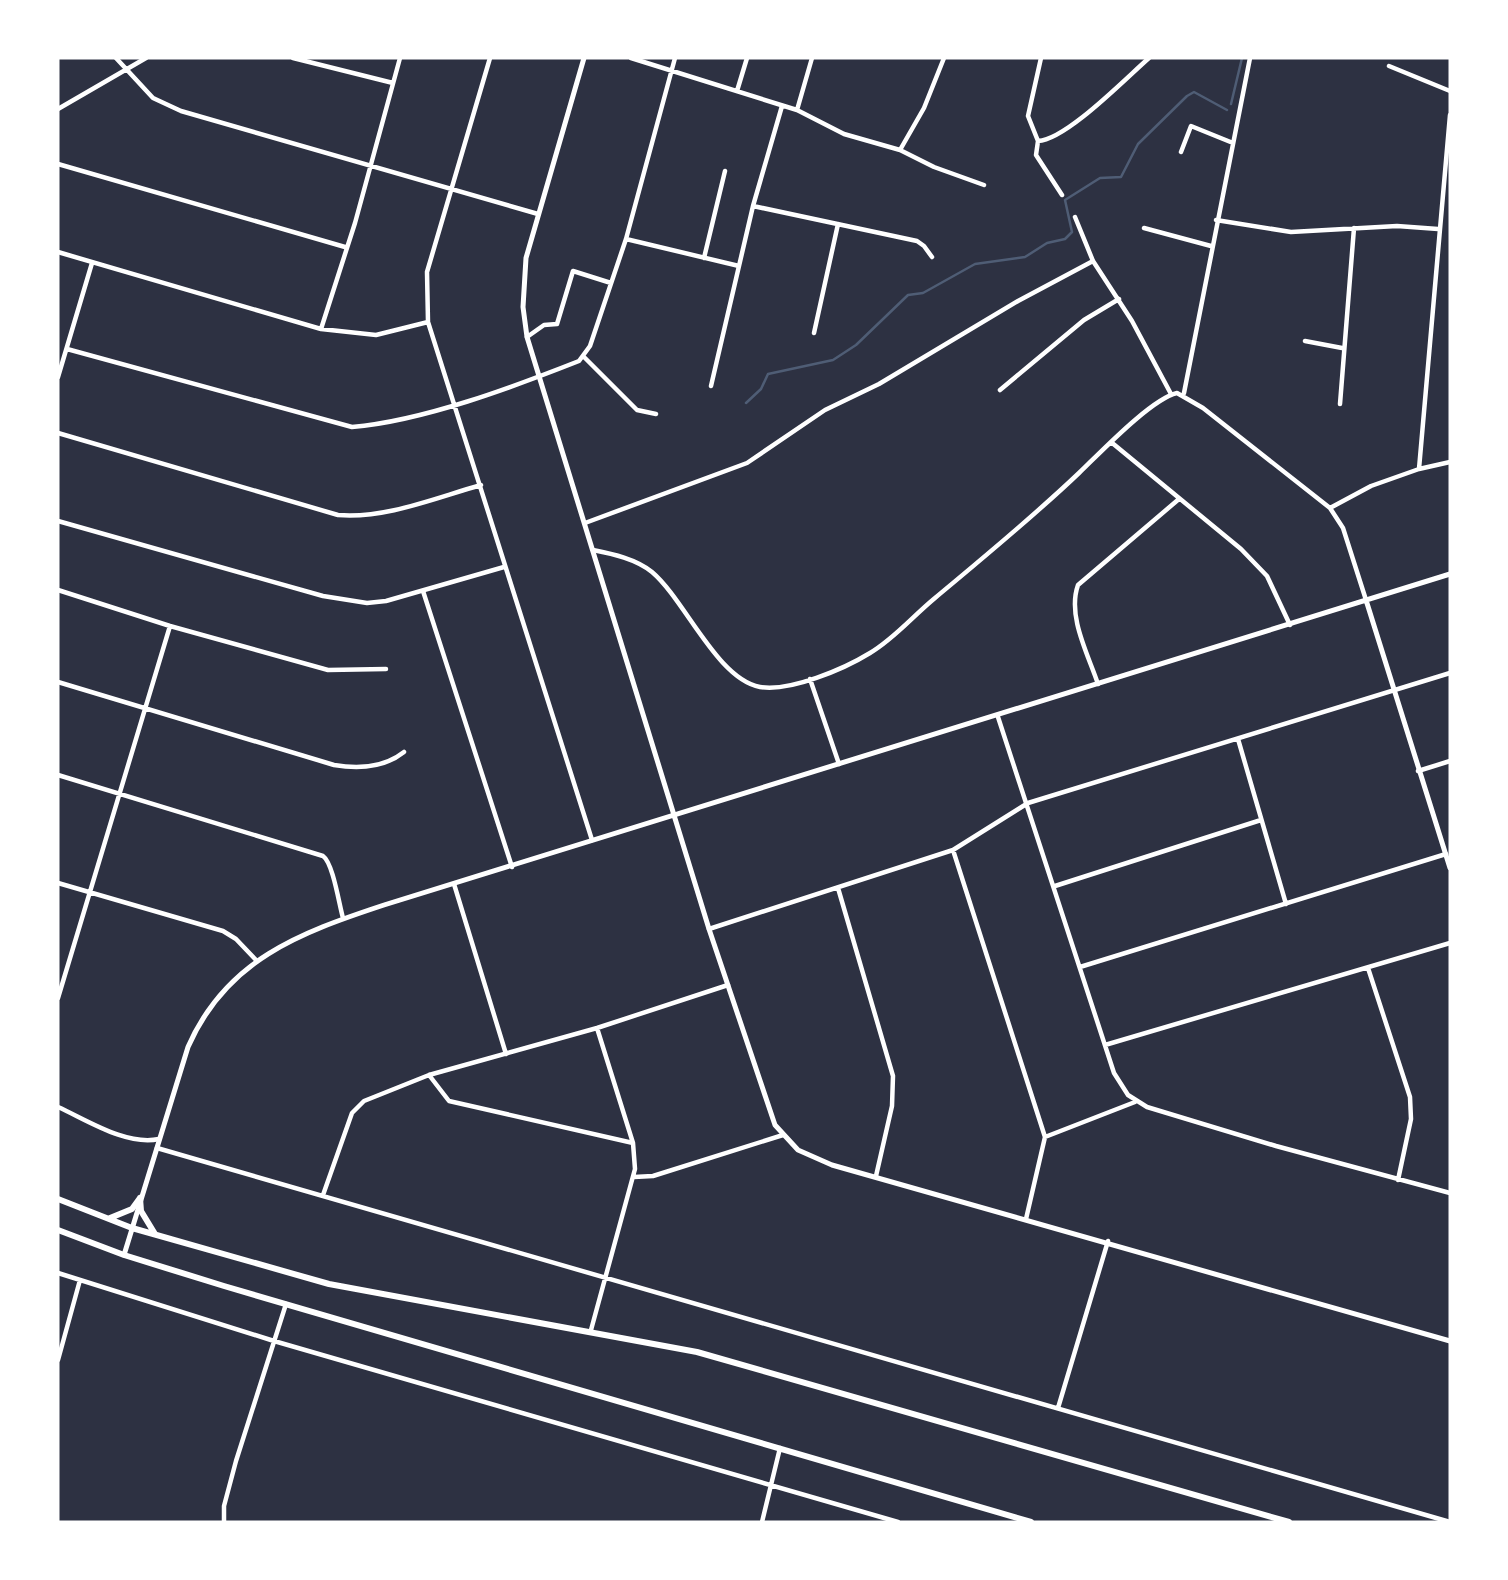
<svg xmlns="http://www.w3.org/2000/svg" width="1508" height="1580" font-family="Ubuntu,sans-serif">
	<style>
		.lines { fill: none; stroke-linecap: round; stroke-linejoin: round }
		.stream { stroke: #4f5d75; stroke-width: 2.5 }
		.minor { stroke: #fff; stroke-width: 4.5 }
		.tertiary { stroke: #fff; stroke-width: 5 }
		.primary { stroke: #fff; stroke-width: 6 }
	</style>
	<rect width="100%" height="100%" fill="#2d3142"/>
	<g class="lines">
		<!-- stream -->
		<path class="stream" d="M 1231,104 L 1242,58
			M 746,403 L 761,389 L 768,374 L 833,360 L 856,345 L 908,295 L 923,293 L 975,264 L 1025,257 L 1047,243 L 1065,239 L 1072,232 L 1065,200 L 1100,178 L 1121,177 L 1138,144 L 1187,96 L 1194,92 L 1227,110"/>
		<!-- minor -->
		<path class="minor" d="M 116,58 L 153,98 L 181,111 L 538,214
			M 293,58 L 393,83
			M 490,58 L 427,272 L 428,322 L 592,840
			M 631,58 L 797,110 L 812,58
			M 1041,58 L 1028,116 L 1038,141 L 1036,155 L 1062,195
			M 1389,66 L 1450,91
			M 737,91 L 747,58
			M 58,109 L 146,58
			M 797,110 L 844,134 L 900,150 L 934,167 L 984,185
			M 1038,141 C 1066,140 1126,78 1149,58
			M 900,150 L 924,108 L 944,58
			M 1181,152 L 1191,126 L 1233,143
			M 58,164 L 345,247
			M 753,206 L 917,241 L 924,246 L 932,257
			M 1075,217 L 1093,261 L 1132,321 L 1171,394
			M 1216,220 L 1291,232 L 1397,226 L 1438,229
			M 1144,228 L 1211,246
			M 626,239 L 739,266
			M 58,252 L 321,329 L 376,335 L 428,322
			M 704,258 L 725,171
			M 321,329 L 355,223 L 400,58
			M 814,333 L 838,224
			M 527,337 L 544,325 L 557,324 L 573,271 L 611,283
			M 1305,341 L 1342,348
			M 67,349 L 352,427 C 423,421 513,387 579,361 L 590,346 L 626,239 L 675,58
			M 584,357 L 637,410 L 656,414
			M 58,377 L 92,263
			M 711,386 L 753,206 L 782,106
			M 1000,390 L 1084,320 L 1119,299
			M 1184,393 L 1250,58
			M 1340,404 L 1354,228
			M 58,433 L 338,515 C 385,519 435,498 481,485
			M 1111,442 L 1241,549 L 1267,576 L 1290,625
			M 1419,469 L 1450,462
			M 1330,508 L 1371,486 L 1419,469 L 1450,115
			M 58,521 L 323,596 L 367,603 L 386,601 L 504,567
			M 585,523 L 747,463 L 825,410 L 879,384 L 1018,301 L 1093,261
			M 593,550 C 613,554 636,559 652,572 C 685,600 717,679 760,687 C 790,692 844,669 870,653 C 894,639 913,616 935,598 C 984,557 1033,517 1079,473 C 1100,453 1151,399 1177,393 L 1203,408 L 1330,508 L 1343,528 L 1366,600
			M 58,590 L 170,626 L 328,670 L 386,669
			M 423,591 L 512,867
			M 810,679 L 839,764
			M 58,682 L 334,765 C 358,769 384,768 404,752
			M 1098,684 C 1088,654 1067,616 1078,585 L 1179,499
			M 998,717 L 1114,1073 L 1128,1095 L 1147,1107 L 1276,1146 L 1450,1193
			M 1238,739 L 1286,904
			M 1418,771 L 1450,761
			M 58,775 L 323,856 C 333,863 339,904 343,918
			M 953,850 L 1045,1137 L 1026,1219
			M 58,883 L 223,931 L 236,939 L 256,960
			M 454,884 L 506,1054
			M 1055,886 L 1261,820
			M 838,888 L 893,1076 L 892,1106 L 876,1176
			M 709,929 L 953,850 L 1028,803 L 1450,673
			M 1080,967 L 1446,854
			M 1368,968 L 1410,1097 L 1411,1119 L 1398,1180
			M 58,998 L 170,626
			M 1105,1045 L 1450,943
			M 429,1075 L 449,1101 L 633,1143
			M 58,1107 C 87,1120 126,1146 159,1139
			M 1045,1137 L 1135,1102
			M 157,1148 L 1450,1522
			M 634,1177 L 653,1176 L 783,1135
			M 323,1195 L 352,1113 L 364,1101 L 429,1075 L 597,1028 L 728,985
			M 58,1273 L 274,1341 L 898,1522
			M 591,1330 L 635,1169 L 633,1143 L 597,1028
			M 58,1360 L 80,1280
			M 1058,1408 L 1108,1241
			M 224,1522 L 224,1506 L 236,1461 L 286,1304
			M 762,1522 L 780,1448"/>
		<!-- tertiary -->
		<path class="tertiary" d="M 584,58 L 526,258 L 523,307 L 527,337 L 709,929 L 775,1125 L 798,1150 L 832,1165 L 1450,1341
			M 1366,600 L 1450,868
			M 124,1255 L 188,1047 C 226,960 299,933 384,905 L 1450,574"/>
		<!-- primary -->
		<path class="primary" d="M 140,1198 L 141,1211 L 155,1234
			M 58,1199 L 132,1228 L 329,1284 L 697,1352 L 1289,1522
			M 110,1218 L 132,1209 L 140,1198
			M 58,1230 L 124,1255 L 224,1286 L 1031,1522"/>
	</g>
	<!-- border -->
	<rect width="1508" height="1580" fill="none" stroke="#ffffff" stroke-width="119"/>
</svg>
